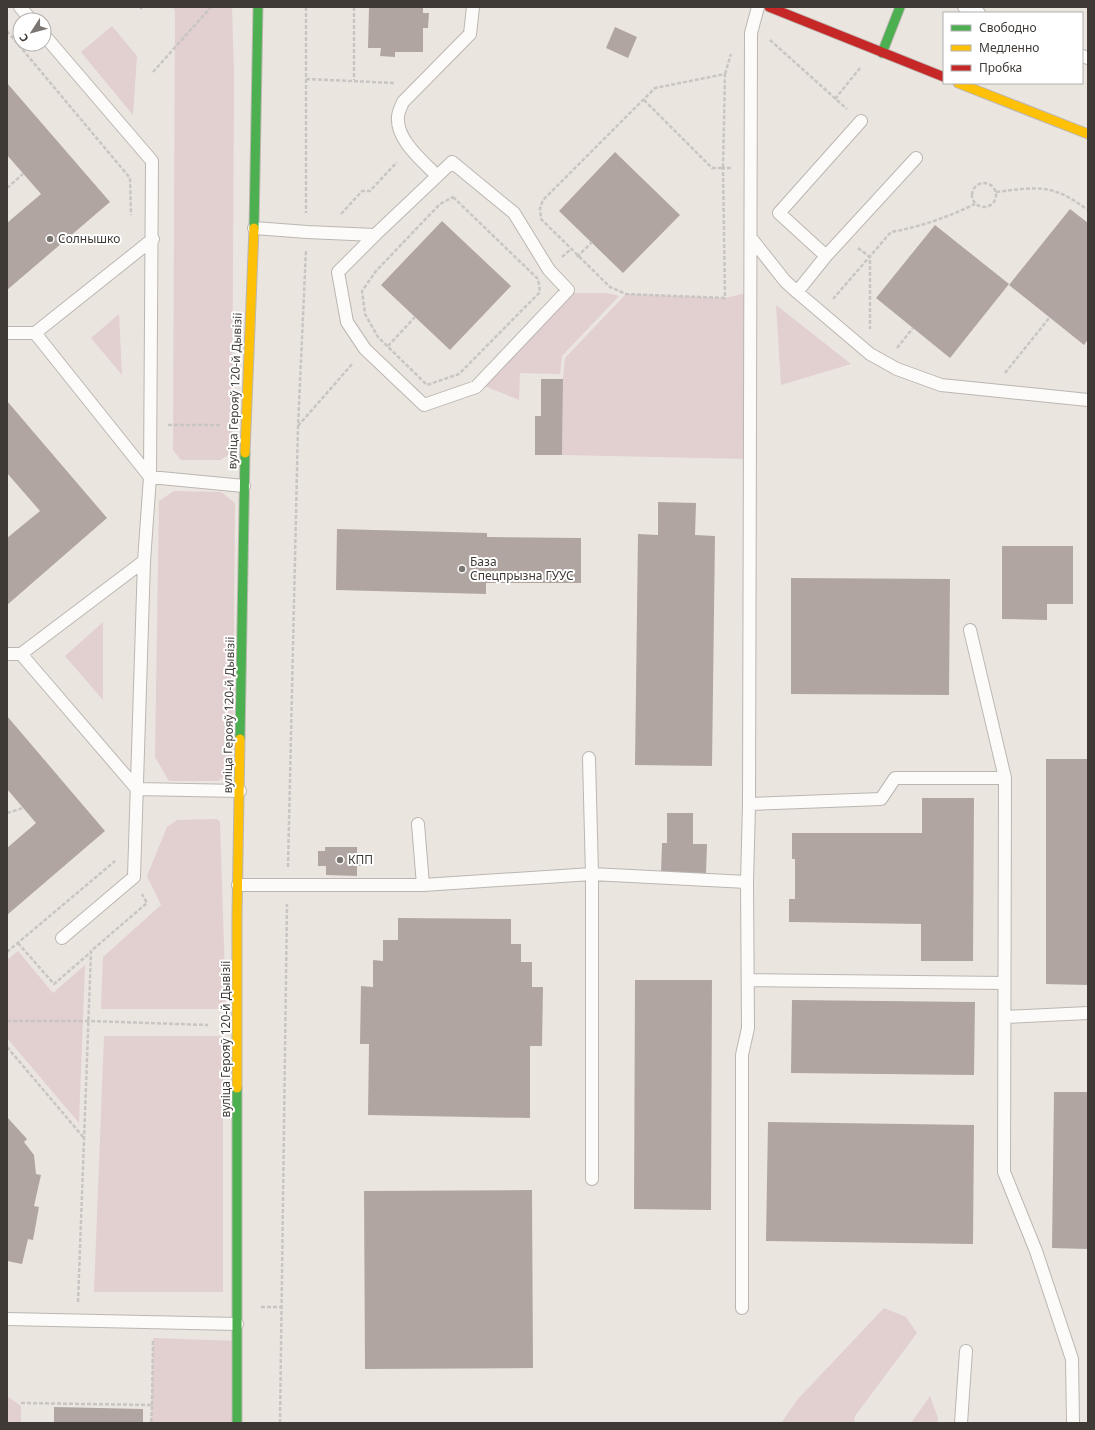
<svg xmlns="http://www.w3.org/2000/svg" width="1095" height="1430" font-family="'Noto Sans',sans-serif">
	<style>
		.green { fill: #e2cfd0 }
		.building { fill: #b0a5a1 }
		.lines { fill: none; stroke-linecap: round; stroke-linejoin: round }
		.lane-casing { stroke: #bbb6b1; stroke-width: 14 }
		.fast-casing { stroke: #bbb6b1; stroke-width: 11 }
		.slow-casing { stroke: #bbb6b1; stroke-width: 11 }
		.jam-casing { stroke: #bbb6b1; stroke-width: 11 }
		.path { stroke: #c8c5c3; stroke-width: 2.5; stroke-dasharray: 4 2; stroke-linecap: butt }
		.lane { stroke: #fcfbfa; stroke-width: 12 }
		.fast { stroke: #4caf50; stroke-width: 9 }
		.slow { stroke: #ffc107; stroke-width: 9 }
		.jam { stroke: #c62828; stroke-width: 9 }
		.poi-dot { fill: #7b7671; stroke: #fff; stroke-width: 1.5 }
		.labels { text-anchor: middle; stroke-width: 4; stroke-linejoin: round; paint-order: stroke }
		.poi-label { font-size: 12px; fill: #3f3a36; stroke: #fff; text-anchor: start }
		.street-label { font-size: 12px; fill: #3f3a36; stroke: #fff }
	</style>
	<rect width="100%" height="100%" fill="#ebe5df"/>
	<!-- green -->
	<path class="green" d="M 173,7 L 232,7 L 234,75 L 232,447 L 230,454 L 220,460 L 181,460 L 173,450 L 175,10 Z
		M 112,26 L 137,56 L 133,115 L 81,52 Z
		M 751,292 L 750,459 L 562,455 L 563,379 L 565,358 L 626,294 L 725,298 Z
		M 570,293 L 607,293 L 619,296 L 562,356 L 560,374 L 520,373 L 519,400 L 482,385 Z
		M 776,305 L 851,364 L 781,385 Z
		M 119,314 L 122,375 L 91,338 Z
		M 174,491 L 221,492 L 235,503 L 233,770 L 218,781 L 169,781 L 155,757 L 159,501 Z
		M 103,622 L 103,700 L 65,656 Z
		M 217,819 L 220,822 L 226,1009 L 101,1009 L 103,957 L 161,905 L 147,876 L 167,827 L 177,820 Z
		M 18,951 L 53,993 L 85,965 L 79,1123 L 7,1038 L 7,960 Z
		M 104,1036 L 223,1036 L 223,1292 L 94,1292 Z
		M 884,1308 L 906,1317 L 917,1333 L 855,1416 L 854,1423 L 779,1423 L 782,1422 L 797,1400 Z
		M 153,1338 L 237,1341 L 233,1423 L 151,1423 Z
		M 7,1396 L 21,1406 L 21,1423 L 7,1423 Z
		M 930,1396 L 938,1418 L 937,1423 L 911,1423 Z"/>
	<!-- building -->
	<path class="building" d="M 369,7 L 423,7 L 423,13 L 429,13 L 428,28 L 423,28 L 423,52 L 395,52 L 395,57 L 380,56 L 381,48 L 368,48 Z
		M 615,27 L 637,37 L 628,58 L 606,48 Z
		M 7,83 L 110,202 L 7,290 L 7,223 L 41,194 L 7,155 Z
		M 615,152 L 680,215 L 623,273 L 559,211 Z
		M 1070,209 L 1088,223 L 1088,339 L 1084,345 L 1009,285 Z
		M 442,221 L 511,286 L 450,350 L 381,285 Z
		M 935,225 L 1009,284 L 950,358 L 876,298 Z
		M 541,379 L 563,379 L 562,455 L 535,455 L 535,416 L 541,416 Z
		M 7,401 L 107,518 L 7,605 L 7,538 L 40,511 L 7,473 Z
		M 658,502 L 696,503 L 695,535 L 715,536 L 712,766 L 635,765 L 638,534 L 658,535 Z
		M 337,529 L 487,533 L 487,537 L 581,538 L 581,583 L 486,583 L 486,594 L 336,590 Z
		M 1002,546 L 1073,546 L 1073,604 L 1047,604 L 1047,620 L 1002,619 Z
		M 791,578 L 950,579 L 949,695 L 791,694 Z
		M 7,716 L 105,831 L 7,915 L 7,848 L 36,823 L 7,789 Z
		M 1046,759 L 1088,759 L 1088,985 L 1046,984 Z
		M 922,798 L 974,798 L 973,961 L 921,961 L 921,924 L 789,922 L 789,899 L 795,899 L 795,859 L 792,859 L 792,833 L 922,833 Z
		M 667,813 L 693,813 L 693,844 L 707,844 L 706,875 L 661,874 L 662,843 L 667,843 Z
		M 325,847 L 357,847 L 357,854 L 361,854 L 361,866 L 357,866 L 357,876 L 326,875 L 326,866 L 318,866 L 318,851 L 325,851 Z
		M 398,918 L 511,919 L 511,944 L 521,944 L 521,962 L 532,962 L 532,987 L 543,987 L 542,1046 L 530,1046 L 530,1118 L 368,1115 L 369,1044 L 360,1044 L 361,986 L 373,987 L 373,960 L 383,961 L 383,940 L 398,940 Z
		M 635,980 L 712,980 L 711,1210 L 634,1209 Z
		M 792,1000 L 975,1002 L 974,1075 L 791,1073 Z
		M 1054,1092 L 1088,1092 L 1088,1249 L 1052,1248 Z
		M 7,1117 L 27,1139 L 24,1142 L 34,1155 L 36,1174 L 41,1175 L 34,1206 L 39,1207 L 33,1240 L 28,1239 L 22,1264 L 7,1261 Z
		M 768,1122 L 974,1125 L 973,1244 L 766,1241 Z
		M 532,1190 L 533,1368 L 365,1369 L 364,1191 Z
		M 54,1407 L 143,1409 L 143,1423 L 54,1423 Z"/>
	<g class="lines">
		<!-- lane casing -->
		<g class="lane-casing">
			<path id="lane" d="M 20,7 L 31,20
				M 964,7 L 979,13
				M 44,35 L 152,161 L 150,477 L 144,561 L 134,877 L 62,938
				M 1082,56 L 1088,58
				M 437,176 C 423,161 396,140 398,117 C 398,112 401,107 403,102 L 470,34 L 473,7
				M 254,228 L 307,232 L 375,235 L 452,162 L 514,213 L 549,270 L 568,290 L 476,387 L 424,405 L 365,349 L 347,322 L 338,272 L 375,235
				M 751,238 L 785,281 L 797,292 L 826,256 L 916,158
				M 826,256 L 779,213 L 861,121
				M 797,292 L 870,354 L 897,369 L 941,385 L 1088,400
				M 7,333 L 35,333 L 150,477 L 244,486
				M 35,333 L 153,239
				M 970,630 L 1005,778 L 1004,1172 L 1036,1251 L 1072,1359 L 1073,1423
				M 7,654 L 21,654 L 144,561
				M 21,654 L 137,789 L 240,791
				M 589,758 L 592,874 L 592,1179
				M 749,804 L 881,799 L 895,778 L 1005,778
				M 418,824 L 423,885
				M 238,885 L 423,885 L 592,874 L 747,882
				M 748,980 L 1004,983
				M 1005,1017 L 1088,1013
				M 742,1308 L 742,1055 L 748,1028 L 747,882 L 749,804 L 751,33 L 758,7
				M 7,1319 L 237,1324
				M 961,1423 L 966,1351"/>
		</g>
		<!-- fast casing -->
		<g class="fast-casing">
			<path id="fast" d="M 882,53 L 900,7
				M 254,228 L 258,7
				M 240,739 L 245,453
				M 237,1423 L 237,1088"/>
		</g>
		<!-- slow casing -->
		<g class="slow-casing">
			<path id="slow" d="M 958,83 L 1088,134
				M 245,453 L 254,228
				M 237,1088 L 237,915 L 240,739"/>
		</g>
		<!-- jam casing -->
		<g class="jam-casing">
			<path id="jam" d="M 769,7 L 944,77"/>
		</g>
		<!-- path -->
		<path class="path" d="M 140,7 L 142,9
			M 306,7 L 306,213
			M 354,7 L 354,80
			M 7,31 L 130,178 L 131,215
			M 770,40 L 847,109
			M 153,72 L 211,7
			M 725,74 L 731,54
			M 306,79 L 395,83
			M 835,99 L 860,68
			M 644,100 L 712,168 L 723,168 L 725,74 L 655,88 L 543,200 L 540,208 L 541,219 L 610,287 L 626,294 L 725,298 L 723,168 L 732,168
			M972 195a12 12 0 1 1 24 0a12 12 0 1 1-24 0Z
			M 7,188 L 23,174
			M 996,192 C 1039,187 1051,183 1088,210
			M 453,197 L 538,279 L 540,292 L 459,374 L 427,385 L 378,337 L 365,314 L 362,291 L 376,271 L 440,204 Z
			M 341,214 L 362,191 L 370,191 L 397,162
			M 858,248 L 870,257 L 870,329
			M 562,257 L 570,250
			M 577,257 L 592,242
			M 833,299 L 891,232 C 920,227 948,217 975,204
			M 388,346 L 415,317
			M 897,348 L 913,328
			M 1005,373 L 1050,317
			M 168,425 L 222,425
			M 298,426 L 353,363
			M 7,813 L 23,808
			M 288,867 L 298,426 L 306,250
			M 18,943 L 54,984 L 91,952
			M 7,952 L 115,861
			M 7,1021 L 89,1021 L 208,1025
			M 7,1047 L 84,1138
			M 78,1302 L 91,951 L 147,903 L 142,894
			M 261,1307 L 282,1307
			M 21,1403 L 152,1405 L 151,1423
			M 152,1405 L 153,1341
			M 280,1423 L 287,904"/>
		<!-- lane -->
		<use href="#lane" class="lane"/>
		<!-- fast -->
		<use href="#fast" class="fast"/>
		<!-- slow -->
		<use href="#slow" class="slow"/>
		<!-- jam -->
		<use href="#jam" class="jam"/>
	</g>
	<!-- markers -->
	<g class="poi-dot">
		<circle cx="50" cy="239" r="4"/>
		<circle cx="462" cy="569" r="4"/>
		<circle cx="340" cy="860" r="4"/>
	</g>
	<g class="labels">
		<!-- poi labels -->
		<g class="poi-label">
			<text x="58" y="243">Солнышко</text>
			<text x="470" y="566">База<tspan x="470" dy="14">Спецпрызна ГУУС</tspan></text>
			<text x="348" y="864">КПП</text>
		</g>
		<!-- street labels -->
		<g class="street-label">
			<text transform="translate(235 391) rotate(-88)" y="4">вуліца Герояў 120-й Дывізіі</text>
			<text transform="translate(229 715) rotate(-89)" y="4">вуліца Герояў 120-й Дывізіі</text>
			<text transform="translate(226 1039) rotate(-90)" y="4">вуліца Герояў 120-й Дывізіі</text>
		</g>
	</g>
	<!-- border -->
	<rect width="1095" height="1430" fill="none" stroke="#3f3a36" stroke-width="16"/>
	<!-- legend -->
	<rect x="943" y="12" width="140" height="72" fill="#ffffff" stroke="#b2b0af"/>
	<rect x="951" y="25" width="20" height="6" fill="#4caf50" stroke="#b2b0af"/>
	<text x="979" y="32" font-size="12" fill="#3f3a36">Свободно</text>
	<rect x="951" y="45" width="20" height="6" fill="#ffc107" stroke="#b2b0af"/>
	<text x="979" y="52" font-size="12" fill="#3f3a36">Медленно</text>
	<rect x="951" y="65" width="20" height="6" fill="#c62828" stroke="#b2b0af"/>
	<text x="979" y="72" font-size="12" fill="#3f3a36">Пробка</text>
	<!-- north arrow -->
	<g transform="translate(32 32) rotate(234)"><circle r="19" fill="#ffffff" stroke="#b2b0af"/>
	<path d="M0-3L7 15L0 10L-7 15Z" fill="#7b7671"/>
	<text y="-6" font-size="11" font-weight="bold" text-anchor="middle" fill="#3f3a36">С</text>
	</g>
</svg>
